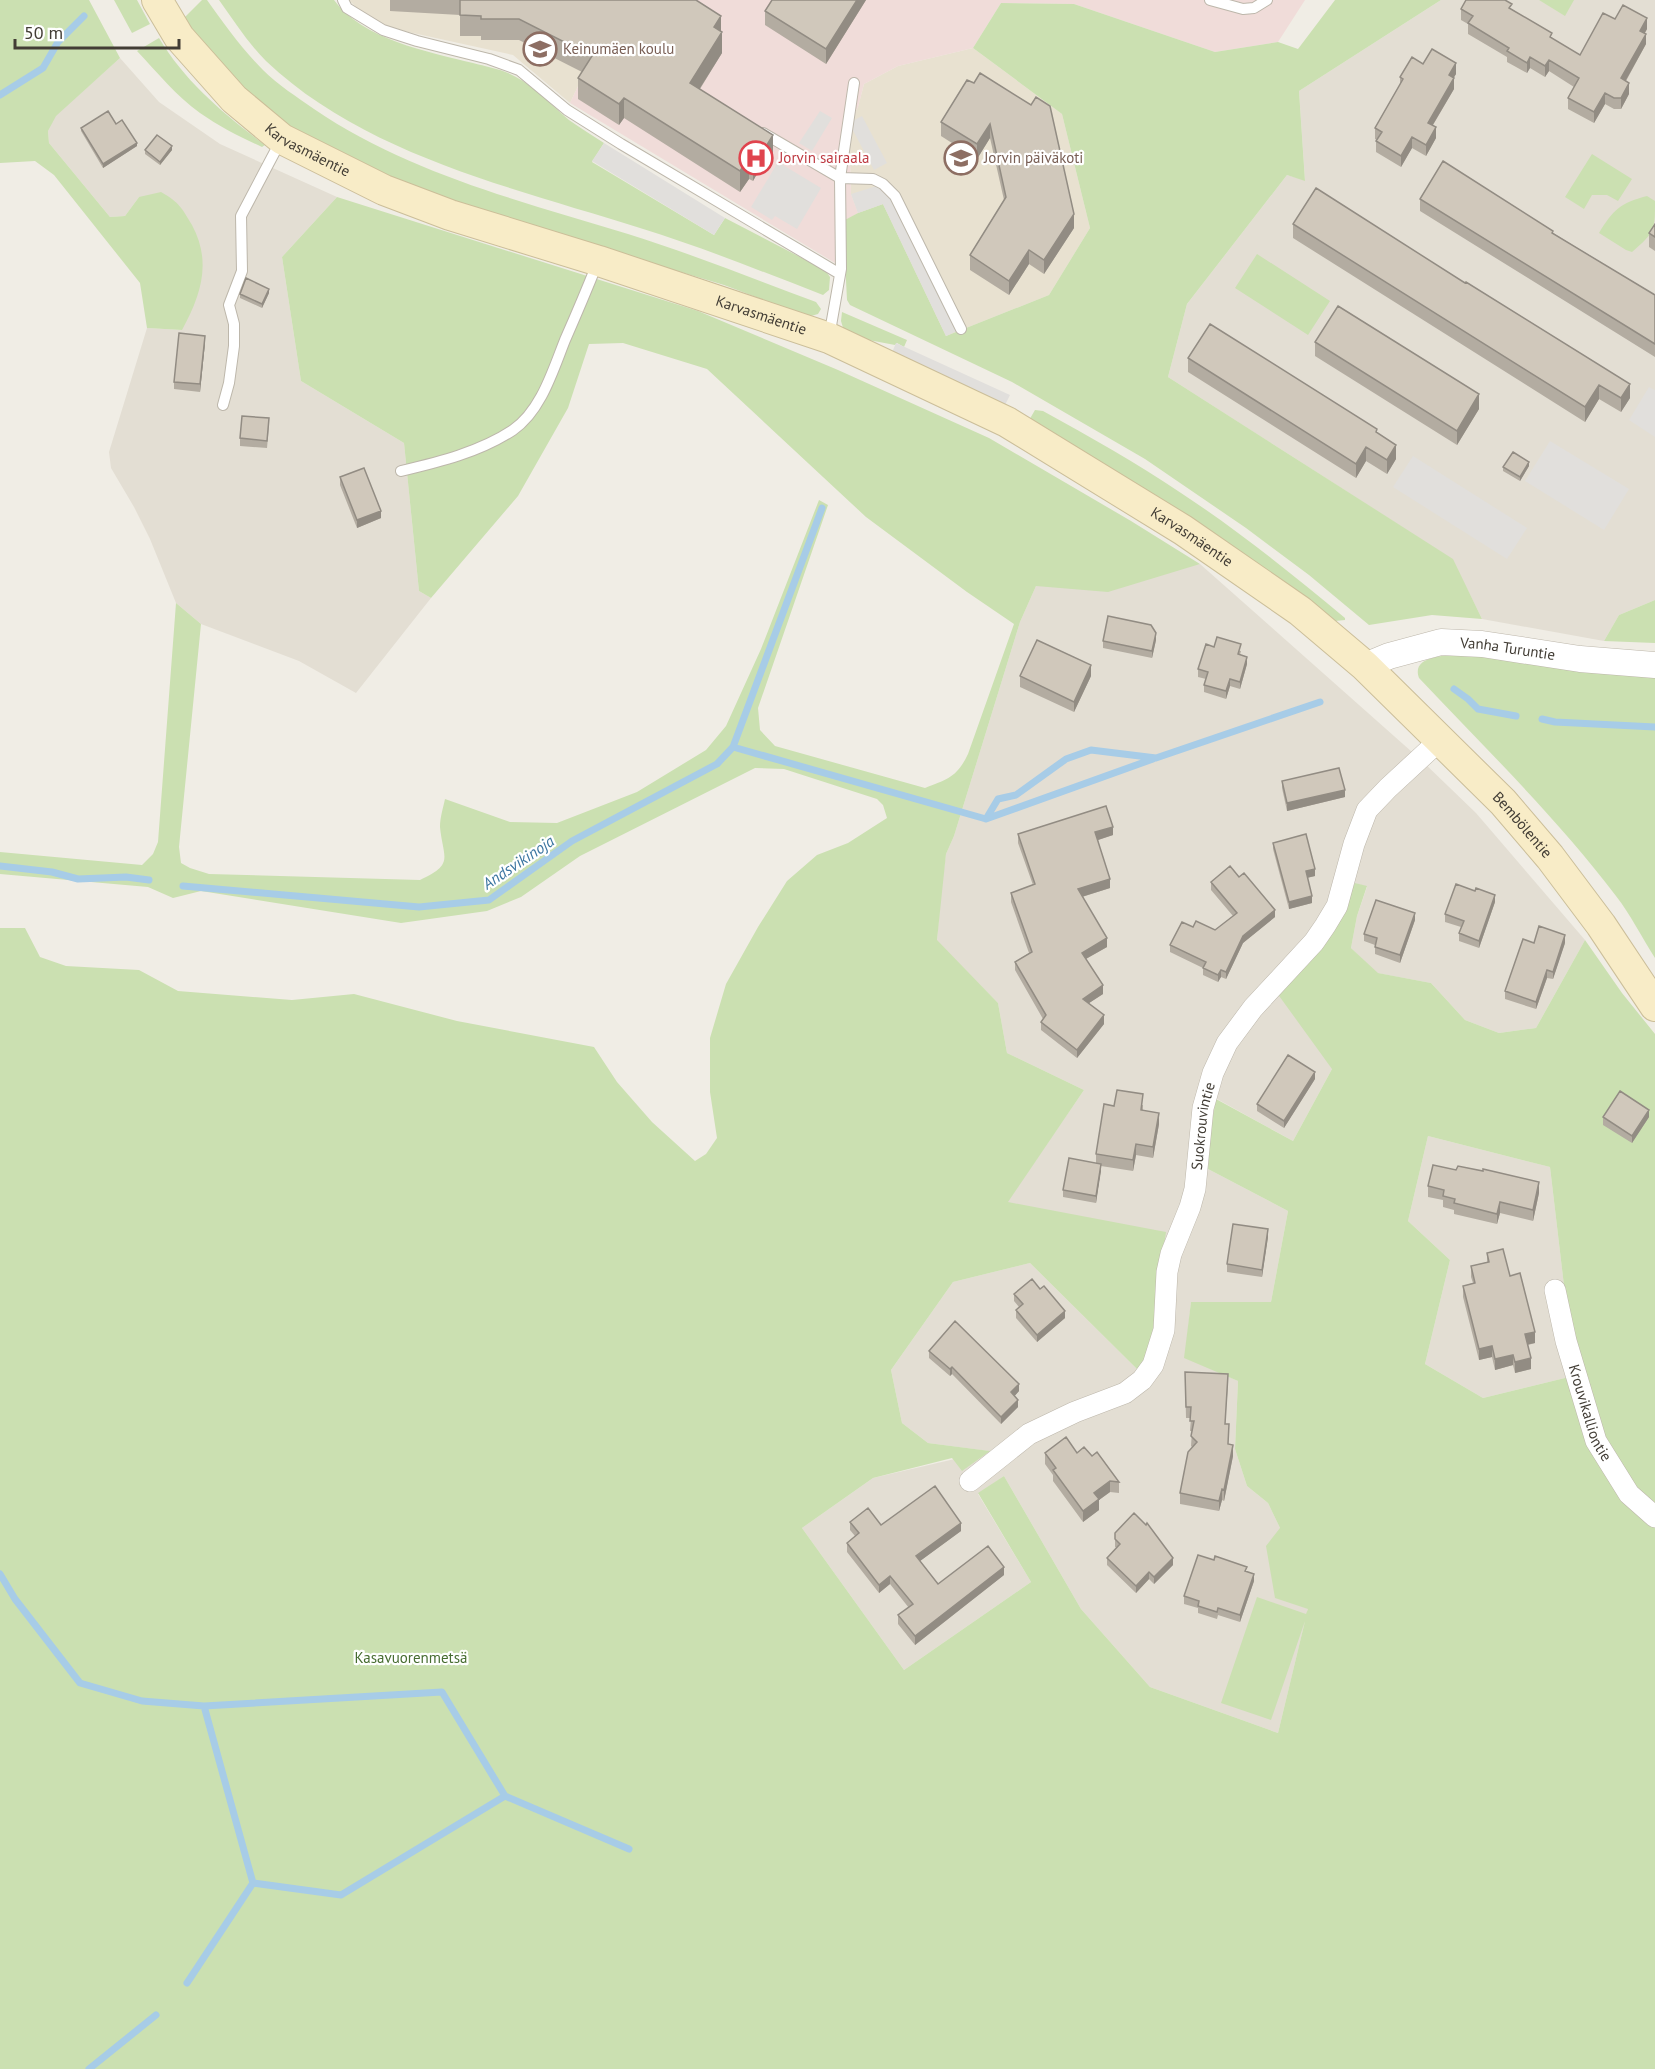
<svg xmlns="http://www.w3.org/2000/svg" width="1655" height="2069" font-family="'PT Sans',sans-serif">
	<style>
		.residential { fill: #e3ded3 }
		.education { fill: #e8e1d0 }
		.medical { fill: #f0dcd9 }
		.green { fill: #cbe0b1 }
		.parking { fill: #e1dfdc }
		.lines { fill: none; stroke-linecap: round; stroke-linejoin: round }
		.stream { stroke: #a7cce7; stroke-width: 7 }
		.service-casing { stroke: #bdb7ab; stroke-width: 12 }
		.minor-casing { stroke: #bdb7ab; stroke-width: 22 }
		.tertiary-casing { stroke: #bdb7ab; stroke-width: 27 }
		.secondary-casing { stroke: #cbbe99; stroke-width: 32 }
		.service { stroke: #fff; stroke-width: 10 }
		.minor { stroke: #fff; stroke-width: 21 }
		.tertiary { stroke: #fff; stroke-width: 26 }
		.secondary { stroke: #f8ecc7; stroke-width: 30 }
		.wall { fill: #b3aca1 }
		.shaded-wall { fill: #928c83 }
		.building { fill: #d0c8bb; stroke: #928c83; stroke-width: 1.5 }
		.labels { text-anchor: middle; stroke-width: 4.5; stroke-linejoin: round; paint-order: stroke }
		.education-label { font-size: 15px; fill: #785e54; stroke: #fff; text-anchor: start }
		.street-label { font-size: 15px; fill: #423d35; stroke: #fff }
		.health-label { font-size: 15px; fill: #be3a42; stroke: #fff; text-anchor: start }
		.park-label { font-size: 15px; fill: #466c30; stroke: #fff }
		.water-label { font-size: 16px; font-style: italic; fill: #3b75a0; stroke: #fff }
	</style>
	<rect width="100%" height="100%" fill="#f0ede5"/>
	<!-- residential -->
	<path class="residential" d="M 1441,0 L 1655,0 L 1655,600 L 1619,615 L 1604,641 L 1482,619 L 1452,559 L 1168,377 L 1187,304 L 1287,175 L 1305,180 L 1299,91 Z
		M 120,58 L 159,102 L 220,144 L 337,197 L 282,257 L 301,381 L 404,443 L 419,591 L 431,598 L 356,693 L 299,661 L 201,624 L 176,603 L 150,539 L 134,507 L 111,468 L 109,452 L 147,328 L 182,330 L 139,197 L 125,216 L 110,217 L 49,143 L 48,131 L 55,116 Z
		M 1200,564 L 1421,760 L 1476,813 L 1585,940 L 1536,1028 L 1499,1033 L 1465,1020 L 1431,983 L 1377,973 L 1351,948 L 1357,916 L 1367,887 L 1355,883 L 1332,1069 L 1293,1141 L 1217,1099 L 1208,1169 L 1288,1211 L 1271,1302 L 1191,1302 L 1185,1357 L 1238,1381 L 1235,1449 L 1247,1486 L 1268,1503 L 1280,1528 L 1308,1609 L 1278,1733 L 1150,1687 L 1081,1609 L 1004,1476 L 978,1494 L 1031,1582 L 904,1670 L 802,1528 L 873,1478 L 989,1451 L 928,1443 L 902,1423 L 891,1370 L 953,1282 L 1030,1263 L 1140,1372 L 1007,1202 L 1084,1090 L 1007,1053 L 998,1003 L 937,941 L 941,889 L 946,854 L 954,836 L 1020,622 L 1036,586 Z
		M 1428,1136 L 1550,1167 L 1565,1294 L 1569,1377 L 1483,1398 L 1425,1364 L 1450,1260 L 1408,1221 Z"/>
	<!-- education -->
	<path class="education" d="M 349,0 L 619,0 L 570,103 L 513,55 L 390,28 L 359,10 Z
		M 973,48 L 1062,114 L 1090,228 L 1049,295 L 946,336 L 883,204 L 858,213 L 851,194 L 849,123 L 858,107 L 864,84 L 898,66 Z"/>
	<!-- medical -->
	<path class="medical" d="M 619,0 L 1305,0 L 1278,42 L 1215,52 L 1074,4 L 1001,3 L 973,48 L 898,66 L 864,84 L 858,107 L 849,123 L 851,194 L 858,213 L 843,222 L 845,269 L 570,103 Z"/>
	<!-- green -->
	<path class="green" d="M 0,0 L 89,0 L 120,58 L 56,116 L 48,131 L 49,143 L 110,217 L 125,216 L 139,197 L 161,192 C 180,203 181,207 192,225 C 212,262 201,295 182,330 L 147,328 L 140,283 L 54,175 L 35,161 L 0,163 Z
		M 114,0 L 137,0 L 150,24 L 132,33 Z
		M 202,0 L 207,0 C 224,24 242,49 263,70 C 278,85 297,97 314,109 C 408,173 520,201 628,234 C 692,254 754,279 816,302 L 821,309 L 818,314 L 811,316 L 799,313 L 724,285 L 462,206 L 382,176 L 310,140 L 251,99 L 202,46 L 185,17 Z
		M 219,0 L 334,0 C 362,39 428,52 473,63 C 487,67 503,69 516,77 C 536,87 552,106 569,120 C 580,128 592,135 604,143 L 592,162 L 714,235 L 725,218 L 825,270 L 830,277 L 829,290 L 823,295 C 763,272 702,247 640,228 C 514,188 365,155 266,61 C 248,43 234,21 219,0 Z
		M 1335,0 L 1441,0 L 1299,91 L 1305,181 L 1287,175 L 1187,304 L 1168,377 L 1453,559 L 1482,619 L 1432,615 L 1369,625 L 1309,575 L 1246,528 L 1145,459 L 1012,382 L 850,305 L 847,300 L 843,221 L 858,213 L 883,204 L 946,336 L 1049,295 L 1090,228 L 1062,114 L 973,48 L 1001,3 L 1074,4 L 1215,52 L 1278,42 L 1298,49 Z
		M 1539,0 L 1574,0 L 1565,16 Z
		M 159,38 C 185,82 225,115 265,145 L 262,147 C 240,137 220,127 200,113 C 176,96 157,72 137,51 Z
		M 1592,154 L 1632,179 L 1618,201 L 1607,195 L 1592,195 L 1584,209 L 1565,197 Z
		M 1647,196 L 1655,201 C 1655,231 1655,232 1632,252 L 1626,250 L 1599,233 C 1613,210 1620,203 1647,196 Z
		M 337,197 L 698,311 L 838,370 L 989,438 L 1131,521 L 1200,564 L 1108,592 L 1036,586 L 1020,622 L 954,836 L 946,854 L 937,940 L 998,1003 L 1007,1053 L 1084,1090 L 1008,1202 L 1166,1232 L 1160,1274 L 1159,1315 L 1153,1345 L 1140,1372 L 1030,1263 L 953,1282 L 891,1370 L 902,1423 L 928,1443 L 990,1451 L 962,1471 L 952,1458 L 873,1478 L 802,1528 L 904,1670 L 1031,1582 L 978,1493 L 1004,1476 L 1081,1609 L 1150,1687 L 1278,1733 L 1305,1621 L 1271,1720 L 1221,1703 L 1257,1597 L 1306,1614 L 1308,1609 L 1275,1598 L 1266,1546 L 1280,1528 L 1268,1503 L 1247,1486 L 1235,1449 L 1238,1381 L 1184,1358 L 1191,1302 L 1271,1302 L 1288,1211 L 1208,1169 L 1211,1128 L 1216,1099 L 1293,1141 L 1332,1069 L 1277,993 L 1323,947 L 1355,883 L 1367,886 L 1357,916 L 1351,948 L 1378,973 L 1431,983 L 1465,1020 L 1499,1033 L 1536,1028 L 1585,940 L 1622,993 L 1655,1034 L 1655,1511 L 1632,1489 L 1600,1432 L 1565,1294 L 1550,1167 L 1428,1136 L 1408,1221 L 1450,1260 L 1425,1364 L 1483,1398 L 1569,1377 L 1585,1434 L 1614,1485 L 1640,1515 L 1655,1524 L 1655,2069 L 0,2069 L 0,928 L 25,928 L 40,957 L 66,966 L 139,970 L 178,991 L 292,1000 L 354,994 L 457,1021 L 594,1047 L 617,1082 L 652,1122 L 695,1161 L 706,1154 L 717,1138 L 710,1092 L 710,1038 L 726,984 L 758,927 L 787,881 L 817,855 L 848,843 L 887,818 L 883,805 L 877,799 L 784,769 L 755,768 L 580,856 L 521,897 L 487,911 L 401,923 L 201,891 L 173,898 L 148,887 L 0,874 L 0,852 L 142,865 L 153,854 L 158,842 L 176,603 L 201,624 L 179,847 L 181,863 L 190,868 L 209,874 L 420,880 C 455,864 443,858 440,827 C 440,818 443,808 445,799 L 510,822 L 557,823 L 637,792 L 706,750 L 726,726 L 761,649 L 819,500 L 828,505 L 758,708 L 760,730 L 775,746 L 925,788 C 948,779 957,777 968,754 L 1014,624 L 967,592 L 866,517 L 707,369 L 623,343 L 589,344 L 568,408 L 518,496 L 431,598 L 419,591 L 404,443 L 301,381 L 282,257 Z
		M 1257,254 L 1330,301 L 1308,335 L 1235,288 Z
		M 842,312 L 907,340 L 904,347 L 897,343 L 895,345 L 858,338 L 844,331 L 841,321 Z
		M 1035,410 L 1043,411 C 1090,437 1137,463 1181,493 C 1239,531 1292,574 1345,618 L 1345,620 L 1335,621 L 1028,422 Z
		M 1655,600 L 1655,643 L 1604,641 L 1619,615 Z
		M 1459,654 L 1655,674 L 1655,958 C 1642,938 1631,915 1616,896 C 1557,818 1486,749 1419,678 C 1411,656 1444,656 1459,654 Z"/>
	<!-- parking -->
	<path class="parking" d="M 820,111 L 832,118 L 812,151 L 799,143 Z
		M 862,116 L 887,163 L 874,170 L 849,123 Z
		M 604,143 L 725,218 L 714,235 L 592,161 Z
		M 778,162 L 821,188 L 797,229 L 775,216 L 772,220 L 751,207 Z
		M 883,184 L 961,329 L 946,336 L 883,204 L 858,213 L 851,194 Z
		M 896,343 L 1010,395 L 1004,407 L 891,355 Z
		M 1649,387 L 1655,390 L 1655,437 L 1629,420 Z
		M 1550,441 L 1629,489 L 1604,530 L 1525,481 Z
		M 1413,456 L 1527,528 L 1507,559 L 1393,487 Z"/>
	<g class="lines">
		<!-- stream -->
		<path class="stream" d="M 0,95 L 43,68 L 58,42 L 84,16
			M 1454,689 L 1468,699 L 1478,709 L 1516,716
			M 1542,719 L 1555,722 L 1655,727
			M 733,747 L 986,819 L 998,799 L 1016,795 L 1066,759 L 1091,750 L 1156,758 L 1320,702
			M 986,819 L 1153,759
			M 0,866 L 52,872 L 78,879 L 126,877 L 149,880
			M 183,886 L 419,907 L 489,900 L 572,841 L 717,764 L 733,747 L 822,508
			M 0,1574 L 15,1599 L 80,1683 L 142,1701 L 204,1706 L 253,1883 L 187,1983
			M 204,1706 L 442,1692 L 505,1796 L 341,1895 L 253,1883
			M 505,1796 L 629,1849
			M 89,2069 L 156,2015"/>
		<!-- service casing -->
		<g class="service-casing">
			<path id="service" d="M 343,0 L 347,8 L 383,30 L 417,41 L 489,59 L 519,70 L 567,110 L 621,144 L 840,274
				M 1210,0 L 1243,9 L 1254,8 L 1267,0
				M 763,133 L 840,178 L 873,179 L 883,184 L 895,196 L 961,329
				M 829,337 L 841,269 L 840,178 L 854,83
				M 223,405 L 229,383 L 234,346 L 234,324 L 229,305 L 242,271 L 241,216 L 280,142
				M 401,471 C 439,462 480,452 513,430 C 541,411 553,370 565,340 C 576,315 587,289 597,264"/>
		</g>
		<!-- minor casing -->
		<g class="minor-casing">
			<g id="minor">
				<path id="s1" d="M 1555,1290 L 1566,1341 L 1596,1441 L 1629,1494 L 1655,1517"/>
				<path id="s2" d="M 970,1481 L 1029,1434 L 1075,1412 L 1125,1393 L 1142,1380 L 1153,1365 L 1164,1330 L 1167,1272 L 1171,1254 L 1190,1207 L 1195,1189 L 1203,1108 L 1213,1073 L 1227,1043 L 1253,1008 L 1314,942 L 1325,926 L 1337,906 L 1354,844 L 1367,810 L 1388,788 L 1440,740"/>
			</g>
		</g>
		<!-- tertiary casing -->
		<g class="tertiary-casing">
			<g id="tertiary">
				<path id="s3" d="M 1365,666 L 1389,656 L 1441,642 L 1482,644 L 1580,659 L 1655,665"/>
			</g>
		</g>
		<!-- secondary casing -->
		<g class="secondary-casing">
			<g id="secondary">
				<path id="s4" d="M 157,0 L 179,37 L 234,99 L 282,139 L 384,190 L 450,215 L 599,261 L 829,338 L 1007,422 L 1183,530 L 1300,611 L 1365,666 L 1503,802 L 1550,857 L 1601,925 L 1655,1006"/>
			</g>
		</g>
		<!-- service -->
		<use href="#service" class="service"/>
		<!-- minor -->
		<use href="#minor" class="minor"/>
		<!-- tertiary -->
		<use href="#tertiary" class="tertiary"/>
		<!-- secondary -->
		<use href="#secondary" class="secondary"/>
	</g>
	<!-- wall -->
	<path class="wall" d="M 390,0 L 696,0 L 721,31 L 722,53 L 700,89 L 773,156 L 762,174 L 758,172 L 753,181 L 749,179 L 740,192 L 624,118 L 619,125 L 578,99 L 578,78 L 582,72 L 519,40 L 481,40 L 481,36 L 460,36 L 460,15 L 390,11 Z
		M 866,0 L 826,64 L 765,25 L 765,11 Z
		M 1461,9 L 1512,9 L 1552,39 L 1580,55 L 1615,19 L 1647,29 L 1645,33 L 1646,44 L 1626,81 L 1629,94 L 1621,109 L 1614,109 L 1605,104 L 1594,123 L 1568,109 L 1568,98 L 1574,87 L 1549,71 L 1545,77 L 1530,68 L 1527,73 L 1507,62 L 1507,57 L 1468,34 L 1468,24 L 1461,20 Z
		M 1423,64 L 1456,74 L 1453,78 L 1454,89 L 1433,125 L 1436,138 L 1426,156 L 1412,148 L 1401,167 L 1376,152 L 1376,141 L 1377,140 L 1375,139 L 1375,128 L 1400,84 L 1400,77 Z
		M 967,80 L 1074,228 L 1044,274 L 1029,264 L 1009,295 L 970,270 L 970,255 L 1004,200 L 990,138 L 977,159 L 941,136 L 941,122 Z
		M 116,124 L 137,146 L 103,168 L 81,131 L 81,128 Z
		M 145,150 L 172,150 L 160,165 L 145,154 Z
		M 1420,199 L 1553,233 L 1655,295 L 1655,357 L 1420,211 Z
		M 1293,224 L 1630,398 L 1621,412 L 1599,399 L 1585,422 L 1293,238 Z
		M 1655,224 L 1655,251 L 1649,247 L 1649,233 Z
		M 269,293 L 262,308 L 240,298 L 240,294 Z
		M 1315,342 L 1479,409 L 1457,445 L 1315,356 Z
		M 205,343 L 200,392 L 174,389 L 174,382 Z
		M 1188,358 L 1377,433 L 1396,459 L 1387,474 L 1366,461 L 1356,478 L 1188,372 Z
		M 269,425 L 267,448 L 240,446 L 240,438 Z
		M 1529,466 L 1520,481 L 1503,471 L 1503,467 Z
		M 340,477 L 381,518 L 357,528 L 340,485 Z
		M 1156,640 L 1152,658 L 1103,648 L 1103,641 Z
		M 1214,647 L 1241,651 L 1240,655 L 1247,664 L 1240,689 L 1230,686 L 1226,699 L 1204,692 L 1204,685 L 1206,679 L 1198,677 L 1198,669 Z
		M 1020,676 L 1091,676 L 1074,712 L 1020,687 Z
		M 1282,781 L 1345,797 L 1287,811 L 1282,788 Z
		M 1018,834 L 1113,835 L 1098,840 L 1110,888 L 1082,897 L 1107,947 L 1086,959 L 1103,994 L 1089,1003 L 1104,1024 L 1077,1058 L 1041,1030 L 1041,1022 L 1043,1019 L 1015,970 L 1015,962 L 1029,953 L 1011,902 L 1011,893 L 1033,885 L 1018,843 Z
		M 1273,843 L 1315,876 L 1307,878 L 1312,903 L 1289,909 L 1273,849 Z
		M 1211,882 L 1275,917 L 1243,943 L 1226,979 L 1221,977 L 1218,982 L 1203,975 L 1203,968 L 1170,952 L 1170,945 L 1193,927 L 1215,930 L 1233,916 L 1211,890 Z
		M 1495,902 L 1479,948 L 1459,941 L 1459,933 L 1461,927 L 1445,922 L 1445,914 Z
		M 1415,920 L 1400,963 L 1375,954 L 1375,945 L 1364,941 L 1364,934 Z
		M 1565,943 L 1553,979 L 1547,978 L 1536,1009 L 1505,999 L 1505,991 Z
		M 1315,1079 L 1284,1128 L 1257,1111 L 1257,1104 Z
		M 1143,1105 L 1143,1110 L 1159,1124 L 1153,1158 L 1136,1155 L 1133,1171 L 1101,1166 L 1096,1203 L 1063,1197 L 1063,1190 L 1096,1163 L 1096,1154 L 1114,1106 Z
		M 1603,1117 L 1649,1117 L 1632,1143 L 1603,1125 Z
		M 1428,1186 L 1539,1193 L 1533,1221 L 1500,1213 L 1497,1224 L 1454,1214 L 1454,1210 L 1443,1207 L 1443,1200 L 1428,1197 Z
		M 1268,1237 L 1262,1277 L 1227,1272 L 1227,1264 Z
		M 1487,1253 L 1510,1276 L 1535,1343 L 1528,1345 L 1531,1369 L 1515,1373 L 1513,1365 L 1495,1370 L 1492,1357 L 1479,1360 L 1463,1297 L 1463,1286 L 1473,1283 L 1471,1277 L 1471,1266 L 1487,1262 Z
		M 1040,1289 L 1065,1318 L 1037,1342 L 1016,1318 L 1016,1310 L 1019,1307 L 1014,1301 L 1014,1294 Z
		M 929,1351 L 1019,1391 L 1014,1396 L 1018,1407 L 1001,1424 L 952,1374 L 950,1376 L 929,1358 Z
		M 1185,1372 L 1228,1385 L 1225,1424 L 1228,1444 L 1233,1456 L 1224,1501 L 1222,1500 L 1219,1511 L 1180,1504 L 1180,1493 L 1192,1447 L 1191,1446 L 1192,1431 L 1190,1431 L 1191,1418 L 1186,1418 Z
		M 1045,1453 L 1077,1453 L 1092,1456 L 1119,1482 L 1119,1493 L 1110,1492 L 1099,1500 L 1099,1510 L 1083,1522 L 1053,1481 L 1053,1475 L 1045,1464 Z
		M 850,1522 L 881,1525 L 961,1531 L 920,1561 L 938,1584 L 1004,1575 L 915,1645 L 898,1624 L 898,1615 L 909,1608 L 890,1584 L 879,1593 L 847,1552 L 847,1543 L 855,1536 L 850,1530 Z
		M 1115,1533 L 1173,1565 L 1154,1584 L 1149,1579 L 1136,1593 L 1107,1565 L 1107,1558 L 1117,1548 L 1115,1547 Z
		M 1247,1571 L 1254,1581 L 1240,1622 L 1218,1615 L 1217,1619 L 1198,1613 L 1198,1608 L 1184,1604 L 1184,1596 Z"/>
	<!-- shaded-wall -->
	<path class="shaded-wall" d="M 857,0 L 866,0 L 826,64 L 826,49 Z
		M 721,16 L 721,34 L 722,32 L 722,53 L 690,104 L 690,83 L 714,27 Z
		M 1647,18 L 1647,29 L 1640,41 L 1640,31 Z
		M 1646,34 L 1646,44 L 1621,89 L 1621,78 Z
		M 1530,57 L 1530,68 L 1527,73 L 1527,63 Z
		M 1549,60 L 1549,71 L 1545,77 L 1545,66 Z
		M 1456,63 L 1456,74 L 1449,86 L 1449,75 Z
		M 1454,78 L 1454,89 L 1428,133 L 1428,123 Z
		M 1629,83 L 1629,94 L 1621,109 L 1621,98 Z
		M 1605,93 L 1605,104 L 1594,123 L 1594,112 Z
		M 624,98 L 624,118 L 619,125 L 619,104 Z
		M 990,124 L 990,138 L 977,159 L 977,144 Z
		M 1436,127 L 1436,138 L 1426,156 L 1426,145 Z
		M 773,135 L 773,156 L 762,174 L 762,153 Z
		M 1412,137 L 1412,148 L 1401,167 L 1401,156 Z
		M 137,143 L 137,146 L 103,168 L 103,164 Z
		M 172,146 L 172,150 L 160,165 L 160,162 Z
		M 758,151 L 758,172 L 753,181 L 753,160 Z
		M 749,158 L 749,179 L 740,192 L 740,171 Z
		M 1074,214 L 1074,228 L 1044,274 L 1044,260 Z
		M 1029,250 L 1029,264 L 1009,295 L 1009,281 Z
		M 269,289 L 269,293 L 262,308 L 262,304 Z
		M 205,336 L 205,343 L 200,392 L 200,384 Z
		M 1630,384 L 1630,398 L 1621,412 L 1621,398 Z
		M 1599,385 L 1599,399 L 1585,422 L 1585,407 Z
		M 1479,394 L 1479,409 L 1457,445 L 1457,431 Z
		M 1396,445 L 1396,459 L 1387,474 L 1387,460 Z
		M 1366,447 L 1366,461 L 1356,478 L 1356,464 Z
		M 1529,462 L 1529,466 L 1520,481 L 1520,477 Z
		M 381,511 L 381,518 L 357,528 L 357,520 Z
		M 1156,633 L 1156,640 L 1152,658 L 1152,651 Z
		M 1247,657 L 1247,664 L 1240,689 L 1240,682 Z
		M 1091,665 L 1091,676 L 1074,712 L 1074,702 Z
		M 1230,679 L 1230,686 L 1226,699 L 1226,691 Z
		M 1345,790 L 1345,797 L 1287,811 L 1287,803 Z
		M 1113,827 L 1113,835 L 1095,841 L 1095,832 Z
		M 1315,869 L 1315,876 L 1306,878 L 1306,871 Z
		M 1110,879 L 1110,888 L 1078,898 L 1078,889 Z
		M 1495,895 L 1495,902 L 1479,948 L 1479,941 Z
		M 1312,896 L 1312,903 L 1289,909 L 1289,902 Z
		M 1275,910 L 1275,917 L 1243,943 L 1226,979 L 1226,972 L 1243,936 Z
		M 1415,913 L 1415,920 L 1400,963 L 1400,955 Z
		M 1565,935 L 1565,943 L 1553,979 L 1553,972 Z
		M 1107,938 L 1107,947 L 1082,961 L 1082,953 Z
		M 1221,970 L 1221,977 L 1218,982 L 1218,975 Z
		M 1547,970 L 1547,978 L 1536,1009 L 1536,1002 Z
		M 1103,985 L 1103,994 L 1083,1007 L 1083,999 Z
		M 1104,1015 L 1104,1024 L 1077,1058 L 1077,1050 Z
		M 1315,1072 L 1315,1079 L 1284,1128 L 1284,1121 Z
		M 1649,1110 L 1649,1117 L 1632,1143 L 1632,1136 Z
		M 1159,1113 L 1159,1124 L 1153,1158 L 1153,1147 Z
		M 1136,1144 L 1136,1155 L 1133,1171 L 1133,1160 Z
		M 1101,1164 L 1101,1171 L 1096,1203 L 1096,1196 Z
		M 1539,1182 L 1539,1193 L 1533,1221 L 1533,1210 Z
		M 1500,1202 L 1500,1213 L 1497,1224 L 1497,1214 Z
		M 1268,1229 L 1268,1237 L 1262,1277 L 1262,1270 Z
		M 1065,1311 L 1065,1318 L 1037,1342 L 1037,1335 Z
		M 1535,1332 L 1535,1343 L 1525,1345 L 1525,1334 Z
		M 1492,1346 L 1492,1357 L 1479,1360 L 1479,1349 Z
		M 1513,1355 L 1513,1365 L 1495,1370 L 1495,1359 Z
		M 1531,1358 L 1531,1369 L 1515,1373 L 1515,1362 Z
		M 952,1367 L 952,1374 L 950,1376 L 950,1369 Z
		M 1019,1384 L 1019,1391 L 1011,1400 L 1011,1392 Z
		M 1018,1400 L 1018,1407 L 1001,1424 L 1001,1417 Z
		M 1233,1445 L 1233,1456 L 1224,1501 L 1224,1490 Z
		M 1110,1481 L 1110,1492 L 1099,1500 L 1099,1510 L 1083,1522 L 1083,1511 L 1094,1493 Z
		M 1222,1489 L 1222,1500 L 1219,1511 L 1219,1501 Z
		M 961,1523 L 961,1531 L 916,1564 L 916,1556 Z
		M 1173,1558 L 1173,1565 L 1154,1584 L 1154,1577 Z
		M 1004,1567 L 1004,1575 L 915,1645 L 915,1636 Z
		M 1149,1572 L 1149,1579 L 1136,1593 L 1136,1586 Z
		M 1254,1574 L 1254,1581 L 1240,1622 L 1240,1615 Z
		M 890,1576 L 890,1584 L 879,1593 L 879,1585 Z"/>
	<!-- building -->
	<path class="building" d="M 460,0 L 696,0 L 721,16 L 714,27 L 722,32 L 690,83 L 773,135 L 762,153 L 758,151 L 753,160 L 749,158 L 740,171 L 624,98 L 619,104 L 578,78 L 592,56 L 519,19 L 481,19 L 481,16 L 460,15 Z
		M 772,0 L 857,0 L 826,49 L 765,11 Z
		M 1466,0 L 1505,0 L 1512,4 L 1509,8 L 1552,33 L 1550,37 L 1580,55 L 1603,13 L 1615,19 L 1623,5 L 1647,18 L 1640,31 L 1646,34 L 1621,78 L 1629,83 L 1621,98 L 1614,98 L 1605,93 L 1594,112 L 1568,98 L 1579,78 L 1549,60 L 1545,66 L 1530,57 L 1527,63 L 1507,51 L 1509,48 L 1468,23 L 1473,16 L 1461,9 Z
		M 1432,49 L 1456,63 L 1449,75 L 1454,78 L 1428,123 L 1436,127 L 1426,145 L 1412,137 L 1401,156 L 1376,141 L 1382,132 L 1375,128 L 1403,79 L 1400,77 L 1412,57 L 1423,64 Z
		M 980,73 L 1031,105 L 1036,97 L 1050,106 L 1074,214 L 1044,260 L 1029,250 L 1009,281 L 970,255 L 1006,197 L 990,124 L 977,144 L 941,122 L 967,80 L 974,83 Z
		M 108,111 L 116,124 L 122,120 L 137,143 L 103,164 L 81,128 Z
		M 157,135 L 172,146 L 160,162 L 145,150 Z
		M 1443,161 L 1553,231 L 1552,233 L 1655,295 L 1655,344 L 1420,199 Z
		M 1316,188 L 1465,283 L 1466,282 L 1630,384 L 1621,398 L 1599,385 L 1585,407 L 1293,224 Z
		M 1655,224 L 1655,237 L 1649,233 Z
		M 246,278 L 269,289 L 262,304 L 240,294 Z
		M 1338,306 L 1479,394 L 1457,431 L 1315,342 Z
		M 1210,324 L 1377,429 L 1376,432 L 1396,445 L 1387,460 L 1366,447 L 1356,464 L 1188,358 Z
		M 179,333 L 205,336 L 200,384 L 174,382 Z
		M 242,416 L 269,418 L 267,441 L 240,438 Z
		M 1513,452 L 1529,462 L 1520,477 L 1503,467 Z
		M 364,468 L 381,511 L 357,520 L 340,477 Z
		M 1108,616 L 1151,625 L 1156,633 L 1152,651 L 1103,641 Z
		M 1217,637 L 1241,644 L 1238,654 L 1247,657 L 1240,682 L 1230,679 L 1226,691 L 1204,685 L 1208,672 L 1198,669 L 1206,644 L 1214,647 Z
		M 1037,640 L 1091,665 L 1074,702 L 1020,676 Z
		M 1339,768 L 1345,790 L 1287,803 L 1282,781 Z
		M 1106,806 L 1113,827 L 1095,832 L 1110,879 L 1078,889 L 1107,938 L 1082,953 L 1103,985 L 1083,999 L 1104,1015 L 1077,1050 L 1041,1022 L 1046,1015 L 1015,962 L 1032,952 L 1011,893 L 1035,884 L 1018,834 Z
		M 1306,834 L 1315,869 L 1306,871 L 1312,896 L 1289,902 L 1273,843 Z
		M 1230,866 L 1239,877 L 1244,873 L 1275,910 L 1243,936 L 1226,972 L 1221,970 L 1218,975 L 1203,968 L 1206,962 L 1170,945 L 1182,922 L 1193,927 L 1196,921 L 1215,930 L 1237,913 L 1211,882 Z
		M 1456,884 L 1475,891 L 1476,888 L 1495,895 L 1479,941 L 1459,933 L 1464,921 L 1445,914 Z
		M 1376,900 L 1415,913 L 1400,955 L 1375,947 L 1377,938 L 1364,934 Z
		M 1539,926 L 1565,935 L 1553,972 L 1547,970 L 1536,1002 L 1505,991 L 1523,939 L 1534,943 Z
		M 1288,1055 L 1315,1072 L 1284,1121 L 1257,1104 Z
		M 1117,1090 L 1143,1094 L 1141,1110 L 1159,1113 L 1153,1147 L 1136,1144 L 1133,1160 L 1096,1154 L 1104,1104 L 1114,1106 Z
		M 1620,1091 L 1649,1110 L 1632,1136 L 1603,1117 Z
		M 1069,1158 L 1101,1164 L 1096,1196 L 1063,1190 Z
		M 1433,1165 L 1456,1170 L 1458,1166 L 1483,1171 L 1483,1169 L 1539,1182 L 1533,1210 L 1500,1202 L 1497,1214 L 1454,1203 L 1455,1199 L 1443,1196 L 1444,1190 L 1428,1186 Z
		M 1233,1224 L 1268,1229 L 1262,1270 L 1227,1264 Z
		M 1503,1249 L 1510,1276 L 1520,1273 L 1535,1332 L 1525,1334 L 1531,1358 L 1515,1362 L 1513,1355 L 1495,1359 L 1492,1346 L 1479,1349 L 1463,1286 L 1475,1283 L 1471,1266 L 1489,1262 L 1487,1253 Z
		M 1032,1279 L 1040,1289 L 1044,1286 L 1065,1311 L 1037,1335 L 1016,1310 L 1023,1304 L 1014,1294 Z
		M 955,1321 L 1019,1384 L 1011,1392 L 1018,1400 L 1001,1417 L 952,1367 L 950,1369 L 929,1351 Z
		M 1185,1372 L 1228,1374 L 1225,1424 L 1229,1424 L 1228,1444 L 1233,1445 L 1224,1490 L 1222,1489 L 1219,1501 L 1180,1493 L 1188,1452 L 1197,1442 L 1191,1436 L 1194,1421 L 1190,1421 L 1191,1407 L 1186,1407 Z
		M 1066,1437 L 1077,1453 L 1084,1447 L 1092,1456 L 1097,1452 L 1119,1482 L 1110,1481 L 1094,1493 L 1099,1499 L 1083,1511 L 1053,1470 L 1056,1468 L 1045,1453 Z
		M 935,1486 L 961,1523 L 916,1556 L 938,1584 L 988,1546 L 1004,1567 L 915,1636 L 898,1615 L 913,1604 L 890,1576 L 879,1585 L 847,1543 L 859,1533 L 850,1522 L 868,1508 L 881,1525 Z
		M 1134,1513 L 1146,1525 L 1147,1523 L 1173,1558 L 1154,1577 L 1149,1572 L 1136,1586 L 1107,1558 L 1120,1544 L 1115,1539 L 1115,1533 Z
		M 1198,1555 L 1214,1560 L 1215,1556 L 1247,1567 L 1245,1571 L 1254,1574 L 1240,1615 L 1218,1608 L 1217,1612 L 1198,1606 L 1199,1601 L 1184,1596 Z"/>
	<!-- icons -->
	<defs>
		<g id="school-ring" transform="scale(1.725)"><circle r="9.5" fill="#fff" stroke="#8d6e63" stroke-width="1.5"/><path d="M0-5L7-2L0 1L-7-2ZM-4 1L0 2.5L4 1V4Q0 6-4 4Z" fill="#8d6e63"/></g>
		<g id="hospital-ring" transform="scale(1.725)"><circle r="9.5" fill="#fff" stroke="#e0444e" stroke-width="1.5"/><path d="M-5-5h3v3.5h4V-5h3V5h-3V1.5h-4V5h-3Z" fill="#e0444e"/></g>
	</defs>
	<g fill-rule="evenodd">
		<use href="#school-ring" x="540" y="49"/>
		<use href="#hospital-ring" x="756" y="158"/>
		<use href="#school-ring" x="961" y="158"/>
	</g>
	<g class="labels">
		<!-- education labels -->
		<g class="education-label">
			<text x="563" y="54">Keinumäen koulu</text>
			<text x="984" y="163">Jorvin päiväkoti</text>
		</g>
		<!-- street labels -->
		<g class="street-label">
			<text dy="5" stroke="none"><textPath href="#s4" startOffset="216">Karvasmäentie</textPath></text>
			<text dy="5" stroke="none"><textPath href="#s4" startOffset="700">Karvasmäentie</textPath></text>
			<text dy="5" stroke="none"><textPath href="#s4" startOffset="1186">Karvasmäentie</textPath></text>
			<text dy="5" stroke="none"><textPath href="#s3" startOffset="147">Vanha Turuntie</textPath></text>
			<text dy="5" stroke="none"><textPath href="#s4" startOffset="1626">Bembölentie</textPath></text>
			<text dy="5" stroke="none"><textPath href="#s2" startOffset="466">Suokrouvintie</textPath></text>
			<text dy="5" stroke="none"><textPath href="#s1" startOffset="128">Krouvikalliontie</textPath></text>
		</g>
		<!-- health labels -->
		<g class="health-label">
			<text x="779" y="163">Jorvin sairaala</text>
		</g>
		<!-- park labels -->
		<g class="park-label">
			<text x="411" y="1663">Kasavuorenmetsä</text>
		</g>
		<!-- water labels -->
		<g class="water-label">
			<text transform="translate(518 862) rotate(-34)" y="6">Andsvikinoja</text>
		</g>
	</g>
	<!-- scale -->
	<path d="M15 39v9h164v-9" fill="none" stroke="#423d35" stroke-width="3"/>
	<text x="24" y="39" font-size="18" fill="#423d35" stroke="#ffffff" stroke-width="4.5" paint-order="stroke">50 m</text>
</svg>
